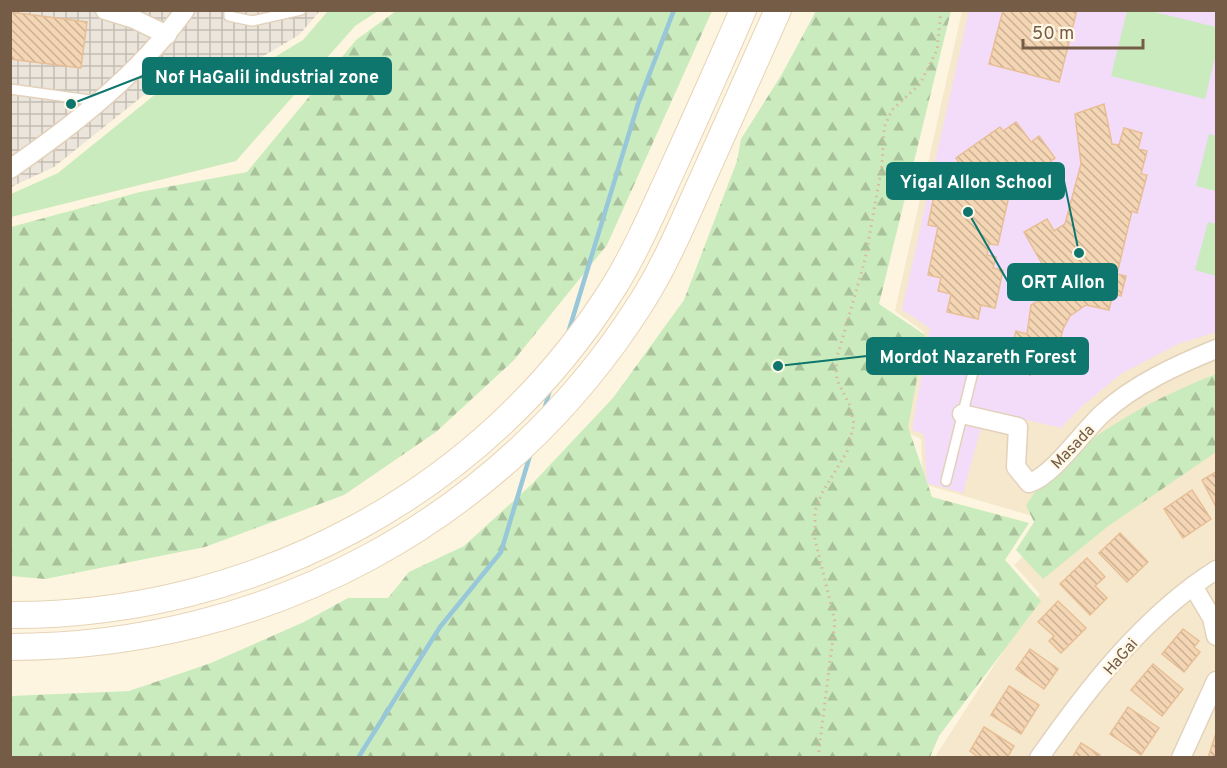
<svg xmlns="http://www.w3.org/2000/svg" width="1227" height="768" viewBox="0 0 1227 768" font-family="Overpass,sans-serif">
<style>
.residential{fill:#f5e8cd}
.industrial{fill:url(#industrial-grid)}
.education{fill:#f2dcf9}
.grass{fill:#caebbd}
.forest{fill:url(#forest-firs)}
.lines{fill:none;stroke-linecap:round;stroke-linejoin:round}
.stream{stroke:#98c7da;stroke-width:4.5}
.building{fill:url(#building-back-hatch);stroke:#e8be95;stroke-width:1.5}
.service-casing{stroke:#e2d2bb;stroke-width:12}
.minor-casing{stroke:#e2d2bb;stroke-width:21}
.secondary-casing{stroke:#e7d4b8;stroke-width:28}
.path{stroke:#d8b999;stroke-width:3;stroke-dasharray:1.5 4.5;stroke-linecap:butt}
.service{stroke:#fff;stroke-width:9}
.minor{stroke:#fff;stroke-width:18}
.secondary{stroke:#fff;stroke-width:26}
.labels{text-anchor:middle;stroke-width:5;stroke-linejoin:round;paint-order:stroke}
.street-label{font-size:16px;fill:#755c46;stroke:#fff8e6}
.leader{fill:none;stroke:#0f766e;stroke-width:2}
.callout-dot{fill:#0f766e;stroke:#fff8e6;stroke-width:2}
.callout{fill:#0f766e;stroke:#0f766e;stroke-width:2}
.callout-label{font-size:18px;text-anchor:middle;font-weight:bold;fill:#fff}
</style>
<defs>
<pattern id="industrial-grid" width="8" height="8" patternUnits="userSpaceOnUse" patternTransform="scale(1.5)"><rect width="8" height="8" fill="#ebe5db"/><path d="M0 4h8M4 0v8" fill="none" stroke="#c3bdb3"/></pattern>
<pattern id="forest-firs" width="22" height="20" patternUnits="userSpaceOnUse" patternTransform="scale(1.5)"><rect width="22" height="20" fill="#caebbd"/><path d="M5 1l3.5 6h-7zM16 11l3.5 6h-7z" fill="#a9c29b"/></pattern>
<pattern id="building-back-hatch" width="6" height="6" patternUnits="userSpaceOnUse" patternTransform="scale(1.5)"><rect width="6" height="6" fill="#f4d6b5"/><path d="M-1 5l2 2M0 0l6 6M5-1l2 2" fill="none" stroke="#cab195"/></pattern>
</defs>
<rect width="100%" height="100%" fill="#fdf5df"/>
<path class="residential" d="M962,11H1216V757H935L1040,594L1014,565L1056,523L923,484L921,439L904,431L924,332L895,311Z"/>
<path class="industrial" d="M10,11H320L299,35L228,77L200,83L184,63L54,167L11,187Z"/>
<path class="education" d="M969,11H1214L1216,14V332L1178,344L1121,374L1081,407L1061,428L986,410L963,493L927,483L924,434L912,430L930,328L902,310Z"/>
<g class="grass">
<path d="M328,11H378L355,26L236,161L11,217V194L58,173L183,72L197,90L230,84L303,40Z"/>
<path d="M1127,11H1150L1216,27V53L1205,99L1111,76Z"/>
<path d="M1209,134L1216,136V191L1196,186Z"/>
<path d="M1208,222L1216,224V276L1195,270Z"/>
</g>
<g class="forest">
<path d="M396,11H712L607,245L514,360L436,432L344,495L205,547L45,579L11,576V227L140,192L247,172L356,40Z"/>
<path d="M816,11H951L879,304L925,335L908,427L932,497L1029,523L1005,560L1041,601L939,736L930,757H11V696L129,691L211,663L304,622L348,598H388L409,572L464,546L532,484L613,398L684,300L737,161L741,139L782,74Z"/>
<path d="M1216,374V452L1107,527L1043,579L1016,550L1034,522L1026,505C1065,444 1150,400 1216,374Z"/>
</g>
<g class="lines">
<g class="stream">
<path d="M569,330L638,104L674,10"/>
<path d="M545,407L551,386"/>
<path d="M358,758L440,627L501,552L531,452"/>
</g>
</g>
<g class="building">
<path d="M1003,10H1077L1059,82L989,64Z"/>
<path d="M10,12L87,22L81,68L10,59Z"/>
<path d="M1104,104L1112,144L1119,145L1124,128L1142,133L1138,149L1147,151L1141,174L1147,175L1137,213L1132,211L1117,274L1126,276L1121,296L1113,293L1109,310L1086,305L1070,316L1063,329L1053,368L1046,364L1030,375L1025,361L1009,357L1016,331L1027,334L1031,305L1057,290L1024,232L1047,219L1054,231L1065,224L1081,164L1075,114Z"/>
<path d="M1016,122L1031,142L1039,136L1055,158L1042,168L1045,172L1008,200L998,245L989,244L987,255L996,257L993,268L1003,270L995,308L981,305L978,319L947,312L951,294L938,291L941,278L928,275L938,227L928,225L938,176L958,180L960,169H963L956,158L1000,127L1003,131Z"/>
<path d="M1216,472V507L1202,480Z"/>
<path d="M1192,490L1211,519L1183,538L1164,509Z"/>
<path d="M1120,533L1148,562L1127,582L1099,553Z"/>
<path d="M1087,558L1105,577L1095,586L1107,598L1090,615L1060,584Z"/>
<path d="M1058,601L1086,628L1061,653L1049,641L1054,636L1038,622Z"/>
<path d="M1183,629L1199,641L1194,647L1200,652L1184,672L1162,654Z"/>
<path d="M1030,649L1058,669L1044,689L1016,669Z"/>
<path d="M1153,664L1183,689L1162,716L1131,690Z"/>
<path d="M1009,686L1039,705L1021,734L991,715Z"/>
<path d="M1128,707L1159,728L1141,755L1110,734Z"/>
<path d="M984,727L1014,746L1007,758H979L970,751Z"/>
<path d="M1216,733V758H1208Z"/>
<path d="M1081,743L1100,755L1098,758H1072Z"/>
</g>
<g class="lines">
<defs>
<g id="service">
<path d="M229,10V16L252,21L301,10"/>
<path d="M10,89L97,101"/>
<path d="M946,481L979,348"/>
</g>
<g id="minor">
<path d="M105,10L134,19L167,35"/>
<path d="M10,169C74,125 139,74 185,10"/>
<path d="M962,414L1018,427L1016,467L1029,483C1053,476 1083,431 1103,413C1135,384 1177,365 1216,349"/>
<path d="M1193,586L1212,618L1216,636"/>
<path d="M1039,758C1088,688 1144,616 1216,570"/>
<path d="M1181,758L1216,681"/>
</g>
<g id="secondary">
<path d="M10,615C253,616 486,493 615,285C637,249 654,209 672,170C696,117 720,64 743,10"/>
<path d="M10,647C266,647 503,521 641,303C666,264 684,220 703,178C728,122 753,66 778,10"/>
</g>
</defs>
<use href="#service" class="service-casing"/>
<use href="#minor" class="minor-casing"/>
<use href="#secondary" class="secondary-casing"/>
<path class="path" d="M818,758L835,622L815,539V511L822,493L847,452L854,424L850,406L837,380L836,361L865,260L882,165L884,127L892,110L920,84L937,50L941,10"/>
<use href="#service" class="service"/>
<use href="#minor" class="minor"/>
<use href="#secondary" class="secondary"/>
</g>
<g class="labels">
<g class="street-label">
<text transform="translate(1072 446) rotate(-46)" y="6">Masada</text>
<text transform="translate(1120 656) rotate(-49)" y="6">HaGai</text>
</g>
</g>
<path class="leader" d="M71 104L143 76M1079 253L1064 181M968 212L1008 282M778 366L867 356"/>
<g class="callout-dot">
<circle cx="71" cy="104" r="6"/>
<circle cx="1079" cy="253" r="6"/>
<circle cx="968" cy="212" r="6"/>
<circle cx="778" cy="366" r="6"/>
</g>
<g class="callout">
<rect x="143" y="58" width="248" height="36" rx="6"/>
<rect x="887" y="163" width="177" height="36" rx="6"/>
<rect x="1008" y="264" width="109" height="36" rx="6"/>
<rect x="867" y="338" width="221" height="36" rx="6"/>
</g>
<g class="callout-label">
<text x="267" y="83">Nof HaGalil industrial zone</text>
<text x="976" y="188">Yigal Allon School</text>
<text x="1063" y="288">ORT Allon</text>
<text x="978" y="363">Mordot Nazareth Forest</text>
</g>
<rect width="1227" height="768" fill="none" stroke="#755c46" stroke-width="24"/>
<path d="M1023 39v9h120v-9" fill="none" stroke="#755c46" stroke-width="3"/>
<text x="1032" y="39" font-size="18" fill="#755c46" stroke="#fff8e6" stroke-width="4.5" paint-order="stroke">50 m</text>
</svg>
